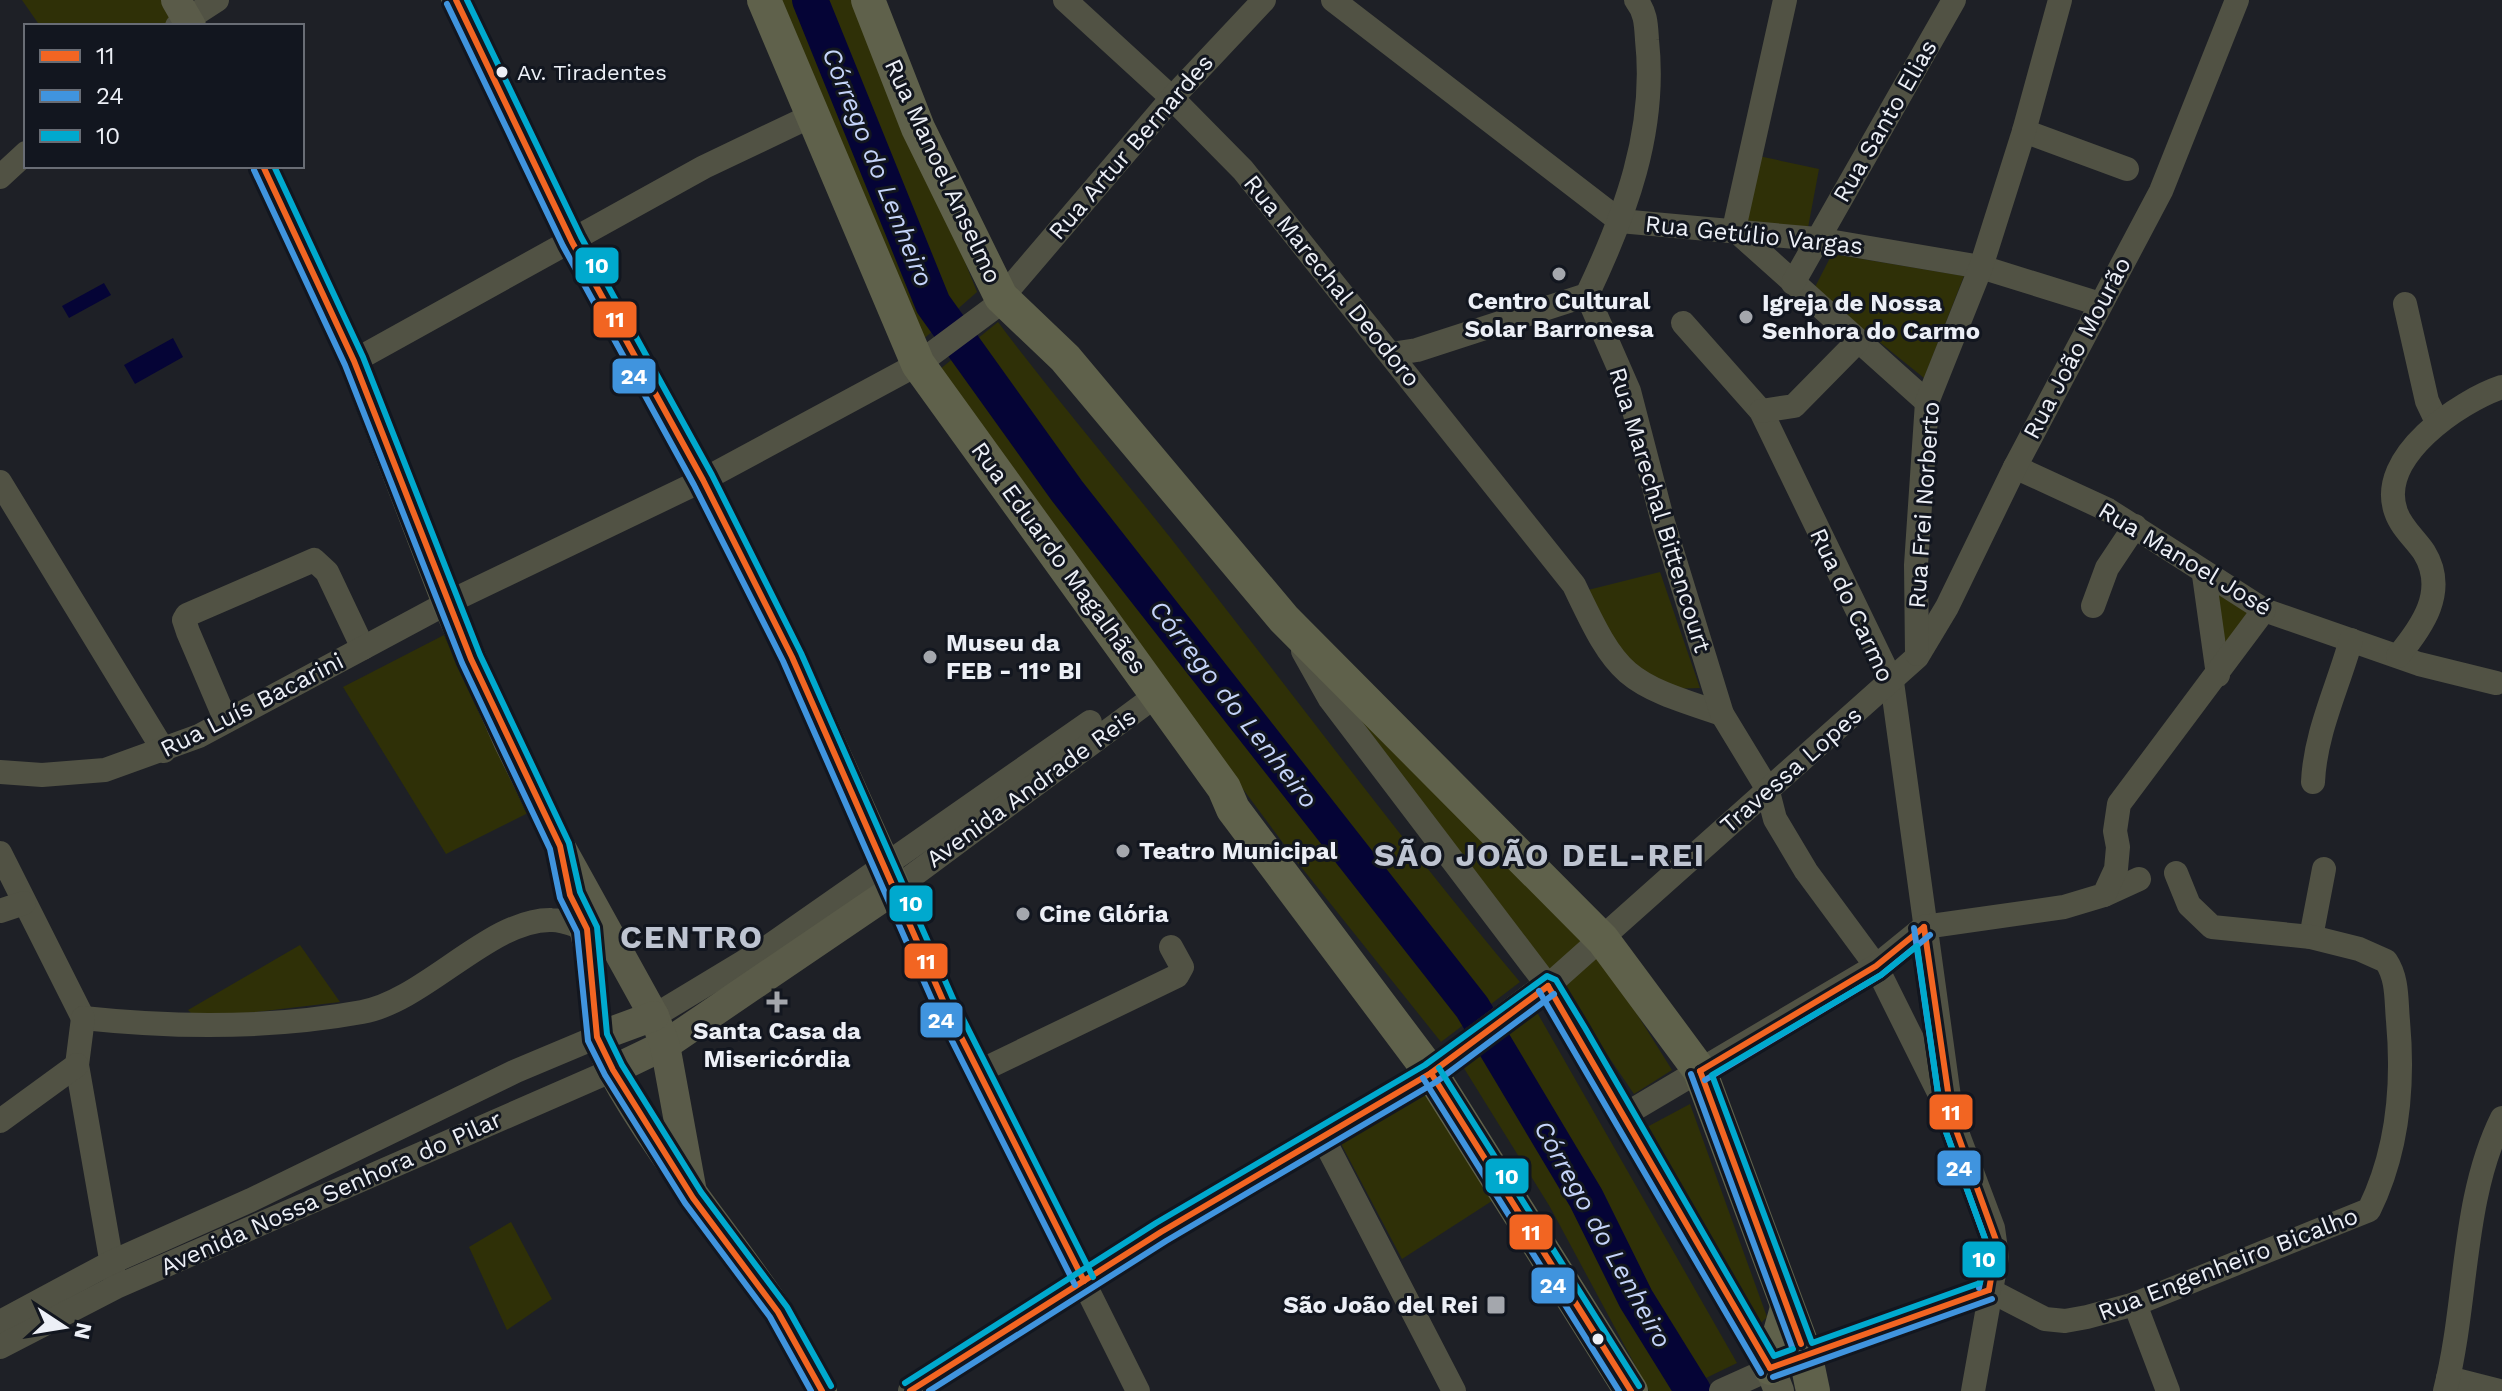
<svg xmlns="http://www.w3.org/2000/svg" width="2502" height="1391" viewBox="0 0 2502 1391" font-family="'Work Sans',sans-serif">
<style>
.green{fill:#2f3007}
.water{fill:#050436}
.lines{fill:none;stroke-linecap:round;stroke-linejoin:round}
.river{stroke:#050436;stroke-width:36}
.minor{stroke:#515244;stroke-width:24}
.major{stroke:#5a5b49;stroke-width:30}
.highway{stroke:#5f614b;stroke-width:34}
.bus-1-casing{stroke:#12161f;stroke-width:12}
.bus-2-casing{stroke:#12161f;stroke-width:12}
.bus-3-casing{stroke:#12161f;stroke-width:12}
.bus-1{stroke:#f26522;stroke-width:6}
.bus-2{stroke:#4094de;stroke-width:6}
.bus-3{stroke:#00a9ce;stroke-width:6}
.bus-dot{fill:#eceff6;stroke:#12161f;stroke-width:3}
.poi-dot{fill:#a4a7ad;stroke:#12161f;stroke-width:3}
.labels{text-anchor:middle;stroke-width:6;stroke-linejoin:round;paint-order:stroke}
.bus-label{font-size:22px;fill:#eceff6;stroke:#12161f;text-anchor:start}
.street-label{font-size:24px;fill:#eceff6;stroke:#12161f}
.poi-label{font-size:24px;font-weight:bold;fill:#eceff6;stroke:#12161f;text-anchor:start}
.water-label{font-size:26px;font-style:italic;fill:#c5d4f9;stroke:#12161f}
.district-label{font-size:32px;font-weight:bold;letter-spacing:2px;fill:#bec4d1;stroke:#12161f}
.line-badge{stroke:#12161f;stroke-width:3}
.badge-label{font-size:22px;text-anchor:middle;font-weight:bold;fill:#fff}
</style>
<rect width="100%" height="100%" fill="#1e2026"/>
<g class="green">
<path d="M22,0H165L175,17L163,26H40Z"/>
<path d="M765,0H861L977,292L919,343Z"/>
<path d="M1754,155L1819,169L1807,233L1741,219Z"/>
<path d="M1832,254L1964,276L1924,378L1814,289Z"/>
<path d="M998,322C1061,406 1130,485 1194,568C1302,706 1407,847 1520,982L1441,1042L1298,863L934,374Z"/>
<path d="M1660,572L1700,688L1666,689L1614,649L1584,591Z"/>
<path d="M2212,589L2258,612L2218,662Z"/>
<path d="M444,635L530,812L446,854L343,687Z"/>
<path d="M1357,716L1589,940L1550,974Z"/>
<path d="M300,945L340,1002L197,1019L188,1010Z"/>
<path d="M1595,947L1672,1070L1634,1094L1557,981Z"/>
<path d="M1534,1007L1737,1363L1679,1391H1649L1550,1207L1462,1065Z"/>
<path d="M1425,1083L1495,1199L1402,1259L1337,1136Z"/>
<path d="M1690,1104L1767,1317L1760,1324L1647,1127Z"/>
<path d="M511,1222L552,1299L507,1330L469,1247Z"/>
</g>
<g class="water">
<path d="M104,283L111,295L69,318L62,306Z"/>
<path d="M173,338L183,357L135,384L124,365Z"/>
</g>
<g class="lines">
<path class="river" d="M810,0L933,304L1067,491L1472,1007L1586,1198L1636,1299L1693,1391"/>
<g class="minor">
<path d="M1065,0L1172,98L1243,170L1574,585C1618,678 1624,682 1722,714"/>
<path d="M1333,0L1620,221L1817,239L1981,267L2100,304"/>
<path d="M1636,0C1646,13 1646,24 1647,40C1657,131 1625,215 1587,295L1629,391L1663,522L1722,714L1767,788L1775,819L1806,871L1876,966L1952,1119L1993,1228L1997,1257L1973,1391"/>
<path d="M177,26L217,0"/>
<path d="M2024,131L2127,169"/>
<path d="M0,177L26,153"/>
<path d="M1734,229L1927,402"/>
<path d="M1734,229L1785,0"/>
<path d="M1793,283L1954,0"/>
<path d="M2405,304L2427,401L2437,422"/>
<path d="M1683,323L1761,411L1892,682L1949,1097"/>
<path d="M1391,354L1417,350L1587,295"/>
<path d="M354,361L704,167L811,116"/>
<path d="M1761,411L1794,406L1857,342"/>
<path d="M2015,467L2108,510L2264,610L2419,664L2496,683"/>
<path d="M0,482L164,751"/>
<path d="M2204,575L2218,675"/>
<path d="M2093,606L2107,568L2135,526"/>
<path d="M1303,651L1330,699L1548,986L1917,657L1947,607L2015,467L2161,191L2237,0"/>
<path d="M1917,654L1916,565L1927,402L1981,267L2024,131L2060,0"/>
<path d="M2398,656C2422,627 2448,591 2424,552C2415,539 2401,527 2396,512C2376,457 2460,401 2502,387"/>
<path d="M226,721L188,632L184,620L187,615L314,560L327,572L363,648"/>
<path d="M0,772L42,775L105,770L199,736L447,603L703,480L918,364L992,309L1172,98L1264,0"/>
<path d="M2313,782C2315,733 2338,687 2351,640"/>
<path d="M0,853L83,1018"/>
<path d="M2104,895L2139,879"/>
<path d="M0,911L24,903"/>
<path d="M2311,937L2324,869"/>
<path d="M654,1016L765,949L1090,722"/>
<path d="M83,1018C177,1028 269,1029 362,1012C425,1001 491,918 552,920C564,920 576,926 587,929"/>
<path d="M83,1018L77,1065L114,1276"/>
<path d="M978,1072L1177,976L1182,967L1171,947"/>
<path d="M1626,1114L1876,966L1924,927L2064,907L2104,895L2116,869L2118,847L2115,831L2119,804L2264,610"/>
<path d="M0,1121L77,1065"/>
<path d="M1322,1136L1454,1391"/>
<path d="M1989,1290L2045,1319L2065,1321L2087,1317L2135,1304L2369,1210C2398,1151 2404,1087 2398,1021C2396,1000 2398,979 2386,961L2359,949L2311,937L2212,927L2189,905L2176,873"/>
<path d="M2135,1304L2168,1391"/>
<path d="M0,1322L110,1263L251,1200L516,1071L597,1037"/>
<path d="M0,1347L116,1287L613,1070"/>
<path d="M2448,1378L2499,1391"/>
<path d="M910,1391L1161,1232L1431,1073"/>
<path d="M1138,1391L945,1005L896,888L1158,694"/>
<path d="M1721,1391L1805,1353L1989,1290"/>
<path d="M2445,1391C2468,1302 2461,1201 2502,1118"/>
</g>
<g class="major">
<path d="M176,0L191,26"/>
<path d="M456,0L572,242L703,480L792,657L896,888L665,1045L613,1070"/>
<path d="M263,166L354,361L447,603L508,741L560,846L654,1016L665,1045L693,1198"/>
<path d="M575,906C602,959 583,1015 612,1070C659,1156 723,1230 778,1311C794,1336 807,1365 822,1391"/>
<path d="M597,1037L654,1016"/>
<path d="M1431,1073L1548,986C1625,1112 1694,1241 1770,1368L1779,1391"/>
</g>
<g class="highway">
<path d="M764,0L918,364L1224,788L1233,809L1431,1073L1631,1391"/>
<path d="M868,0L918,128L1001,297L1065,358L1284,619L1603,940L1700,1071L1805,1353L1813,1391"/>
<path d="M1770,1368L1787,1308"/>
</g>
<defs>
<g id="bus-1">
<path d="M456,0L572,242L703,480L792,657L945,1005L1084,1281"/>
<path d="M263,166L354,361L471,659L560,846L570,895L587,929L597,1037L613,1070L693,1198L778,1312L822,1391"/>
<path d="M1924,927L1952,1119L1997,1243L1989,1290"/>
<path d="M1548,986L1770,1368"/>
<path d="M1700,1071L1801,1344"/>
<path d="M1700,1071L1876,966L1924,927"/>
<path d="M1431,1073L1631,1391"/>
<path d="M1770,1368L1989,1290"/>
<path d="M910,1391L1161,1232L1431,1073L1548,986"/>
</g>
<g id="bus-2">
<path d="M447,4L563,246L694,485L783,661L936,1009L1075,1285"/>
<path d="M254,170L345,365L462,663L550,849L560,898L577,932L588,1041L605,1075L685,1203L770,1317L811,1391"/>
<path d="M1914,928L1942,1121L1987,1244L1979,1288"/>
<path d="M1539,991L1761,1373"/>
<path d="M1691,1074L1792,1347"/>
<path d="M1423,1078L1619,1391"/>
<path d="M1705,1080L1881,975L1930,935"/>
<path d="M1773,1377L1992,1299"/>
<path d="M929,1391L1166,1241L1436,1082L1554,994"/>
</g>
<g id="bus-3">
<path d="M467,0L581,237L712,475L801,653L954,1001L1093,1277"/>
<path d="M274,166L363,357L480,655L569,843L580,892L597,927L607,1034L622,1065L701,1192L787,1307L831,1386"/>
<path d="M1917,946L1942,1121L1987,1244L1980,1283L1812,1343L1712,1075L1881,975Z"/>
<path d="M1439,1068L1639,1386"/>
<path d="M905,1383L1156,1223L1425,1065L1547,976L1556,980L1585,1028L1774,1356L1793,1349"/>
</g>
</defs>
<use href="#bus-1" class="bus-1-casing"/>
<use href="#bus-2" class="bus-2-casing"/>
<use href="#bus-3" class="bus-3-casing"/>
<use href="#bus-1" class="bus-1"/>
<use href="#bus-2" class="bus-2"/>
<use href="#bus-3" class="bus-3"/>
</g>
<g class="bus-dot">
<circle cx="502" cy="72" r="7"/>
<circle cx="1598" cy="1339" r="7"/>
</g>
<g class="poi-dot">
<circle cx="1559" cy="274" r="8"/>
<circle cx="1746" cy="317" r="8"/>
<circle cx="930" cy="657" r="8"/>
<circle cx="1123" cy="851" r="8"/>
<circle cx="1023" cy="914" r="8"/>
<path d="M773 990h8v8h8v8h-8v8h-8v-8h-8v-8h8z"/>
<rect x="1486" y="1295" width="20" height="20" rx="4"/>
</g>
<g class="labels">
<g class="bus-label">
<text x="517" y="80">Av. Tiradentes</text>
</g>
<g class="street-label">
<text transform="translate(1885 121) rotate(-60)" y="8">Rua Santo Elias</text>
<text transform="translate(1131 147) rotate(-49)" y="8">Rua Artur Bernardes</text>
<text transform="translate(943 171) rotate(65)" y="8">Rua Manoel Anselmo</text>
<text transform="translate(1754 235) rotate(6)" y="8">Rua Getúlio Vargas</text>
<text transform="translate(1332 281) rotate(51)" y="8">Rua Marechal Deodoro</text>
<text transform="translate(2077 348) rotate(-62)" y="8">Rua João Mourão</text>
<text transform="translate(1924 505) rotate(-86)" y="8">Rua Frei Norberto</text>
<text transform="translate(1660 510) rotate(73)" y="8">Rua Marechal Bittencourt</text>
<text transform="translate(1059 558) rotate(54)" y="8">Rua Eduardo Magalhães</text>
<text transform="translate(2185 559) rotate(31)" y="8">Rua Manoel José</text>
<text transform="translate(1852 605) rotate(65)" y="8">Rua do Carmo</text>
<text transform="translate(252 705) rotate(-27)" y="8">Rua Luís Bacarini</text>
<text transform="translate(1791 770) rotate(-41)" y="8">Travessa Lopes</text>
<text transform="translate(1031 788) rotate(-36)" y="8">Avenida Andrade Reis</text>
<text transform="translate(331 1193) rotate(-24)" y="8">Avenida Nossa Senhora do Pilar</text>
<text transform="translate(2228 1264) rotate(-21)" y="8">Rua Engenheiro Bicalho</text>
</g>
<g class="poi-label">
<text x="1559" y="309" text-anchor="middle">Centro Cultural<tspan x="1559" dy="28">Solar Barronesa</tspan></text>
<text x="1762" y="311">Igreja de Nossa<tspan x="1762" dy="28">Senhora do Carmo</tspan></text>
<text x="946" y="651">Museu da<tspan x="946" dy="28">FEB - 11° BI</tspan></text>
<text x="1139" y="859">Teatro Municipal</text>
<text x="1039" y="922">Cine Glória</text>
<text x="777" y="1039" text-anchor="middle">Santa Casa da<tspan x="777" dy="28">Misericórdia</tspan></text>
<text x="1478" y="1313" text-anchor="end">São João del Rei</text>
</g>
<g class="water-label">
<text transform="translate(878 167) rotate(68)" y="9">Córrego do Lenheiro</text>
<text transform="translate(1234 704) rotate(52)" y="9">Córrego do Lenheiro</text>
<text transform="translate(1603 1234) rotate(61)" y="9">Córrego do Lenheiro</text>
</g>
<g class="district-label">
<text x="1540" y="866">SÃO JOÃO DEL-REI</text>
<text x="692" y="948">CENTRO</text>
</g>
</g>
<g class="line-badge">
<rect x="574" y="246" width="46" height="39" rx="8" fill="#00a9ce"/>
<rect x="592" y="300" width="46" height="39" rx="8" fill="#f26522"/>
<rect x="611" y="357" width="46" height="38" rx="8" fill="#4094de"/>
<rect x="888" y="884" width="46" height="39" rx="8" fill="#00a9ce"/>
<rect x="903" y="942" width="46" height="38" rx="8" fill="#f26522"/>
<rect x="919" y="1001" width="45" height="38" rx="8" fill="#4094de"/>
<rect x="1928" y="1093" width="46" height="38" rx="8" fill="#f26522"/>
<rect x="1936" y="1149" width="46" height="38" rx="8" fill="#4094de"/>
<rect x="1484" y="1157" width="46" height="38" rx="8" fill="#00a9ce"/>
<rect x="1508" y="1213" width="46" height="38" rx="8" fill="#f26522"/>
<rect x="1961" y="1240" width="46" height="39" rx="8" fill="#00a9ce"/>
<rect x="1530" y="1266" width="46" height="39" rx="8" fill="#4094de"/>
</g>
<g class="badge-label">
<text x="597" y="273">10</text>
<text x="615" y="327">11</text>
<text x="634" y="384">24</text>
<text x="911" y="911">10</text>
<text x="926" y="969">11</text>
<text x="941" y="1028">24</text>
<text x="1951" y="1120">11</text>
<text x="1959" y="1176">24</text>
<text x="1507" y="1184">10</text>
<text x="1531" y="1240">11</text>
<text x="1984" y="1267">10</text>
<text x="1553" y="1293">24</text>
</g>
<rect x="24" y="24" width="280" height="144" fill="#12161f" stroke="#696d75" stroke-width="2"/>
<rect x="40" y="50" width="40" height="12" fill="#f26522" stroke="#696d75" stroke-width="2"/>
<text x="96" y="64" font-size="24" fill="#eceff6">11</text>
<rect x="40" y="90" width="40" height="12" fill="#4094de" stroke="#696d75" stroke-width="2"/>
<text x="96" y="104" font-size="24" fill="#eceff6">24</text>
<rect x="40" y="130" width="40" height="12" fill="#00a9ce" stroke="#696d75" stroke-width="2"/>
<text x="96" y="144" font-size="24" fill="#eceff6">10</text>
<g transform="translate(64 1327) rotate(102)" stroke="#12161f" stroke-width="6" paint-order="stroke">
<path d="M0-6L14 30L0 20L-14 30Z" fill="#eceff6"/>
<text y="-12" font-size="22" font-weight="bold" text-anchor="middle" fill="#eceff6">N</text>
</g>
</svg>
